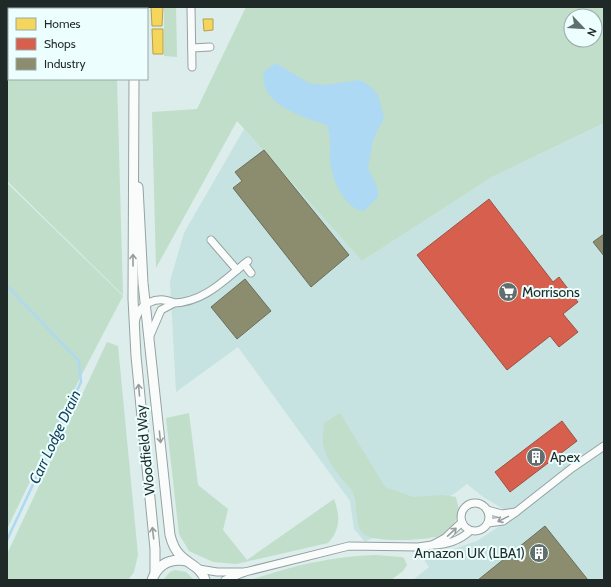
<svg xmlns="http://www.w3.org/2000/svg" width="611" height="587" viewBox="0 0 611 587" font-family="Cabin,sans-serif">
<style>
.built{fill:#c6e2e1}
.green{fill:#c0deca;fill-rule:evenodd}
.water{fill:#aed9f4}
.homes{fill:#f6d55c;stroke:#b5a14c}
.shops{fill:#d6604d;stroke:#9f5042}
.industry{fill:#8c8c6e;stroke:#6b6e59}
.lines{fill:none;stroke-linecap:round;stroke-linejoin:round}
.stream{stroke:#aed9f4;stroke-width:2.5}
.minor-casing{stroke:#95a2a2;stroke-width:9}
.tertiary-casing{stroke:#95a2a2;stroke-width:11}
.minor{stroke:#fafcfc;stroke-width:7}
.tertiary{stroke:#fafcfc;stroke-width:9}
.oneway{stroke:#979d9d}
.labels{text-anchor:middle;stroke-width:4;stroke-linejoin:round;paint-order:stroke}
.poi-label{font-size:14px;fill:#1e2928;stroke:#ecfefd;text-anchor:start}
.street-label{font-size:14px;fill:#1e2928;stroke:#ecfefd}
.water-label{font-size:15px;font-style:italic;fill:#143e59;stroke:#ecfefd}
</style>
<rect width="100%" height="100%" fill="#dcedec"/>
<path class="built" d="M604,123V580H413L429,567L424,559L477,541L515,516L482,496L467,484L454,494L365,542L354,529L350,501L238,347L176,392L170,281L184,233L244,129L362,261L492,177Z"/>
<g class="green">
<path d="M7,7H115V9H9V79H117L123,295L7,181Z"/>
<path d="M164,7H176L177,57L164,56Z"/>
<path d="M246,7H604V123L492,177L362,261L237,121L156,268L152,112L197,109ZM571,16H595V40H571Z"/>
<path d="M7,183L123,296L80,378L7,529Z"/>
<path d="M107,342L118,346L138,555L134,572L128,580H7V554Z"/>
<path d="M189,413L198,485L228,509L223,530L247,560L334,499C340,515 341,529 328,543L236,564L213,562L189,551L179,534L166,418Z"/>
<path d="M340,413L385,487L413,497L443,495L456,497C457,502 459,508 459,512C458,518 451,529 446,533C436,541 376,543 365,535C353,527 359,505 353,493C351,487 345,483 342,479C334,470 325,456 323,444C322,437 324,429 324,423Z"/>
<path d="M376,555L401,557L404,558L407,565L403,571L391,580H250C293,566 331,556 376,555Z"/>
<path d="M175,570L186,572L194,580H163L170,572Z"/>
</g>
<path class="water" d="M275,63L309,83L325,85L360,80L371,87L378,95L384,118L373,140L368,168L377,187L378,197L364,211C344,209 333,180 330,162C329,155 331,147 330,140C330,135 328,130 327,125C303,117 258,104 264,72Z"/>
<g class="homes">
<path d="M151,7H163L162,26H152Z"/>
<path d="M203,19H213V30L204,31Z"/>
<path d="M152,29H163V54H153Z"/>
</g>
<g class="shops">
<path d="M489,199L553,282L559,277L578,302L563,314L578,332L559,347L550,336L507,370L417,255Z"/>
<path d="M562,421L577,441L510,492L495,472Z"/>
</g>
<g class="industry">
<path d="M264,150L349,255L311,287L233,188L242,181L235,172Z"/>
<path d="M604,234V256L593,242Z"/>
<path d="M245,279L271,311L237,339L211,307Z"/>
<path d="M545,526L588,580H478Z"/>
</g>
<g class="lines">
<path class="stream" d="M7,286L79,361L81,382L7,540"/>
<defs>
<g id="minor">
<path d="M191,7L192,67"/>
<path d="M192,48L210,47"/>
<path d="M211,240L237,270"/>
<path d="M244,264L251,273"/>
<path d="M174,303C205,302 225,279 248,261"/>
<path d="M135,323C138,303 157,295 174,303L161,310L149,338"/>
<circle cx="475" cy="517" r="14"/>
<path d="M487,510L502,514L516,512L503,521L488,523"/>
<path d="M516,512L572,468L604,446"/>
<path d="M462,522L445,538L432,545C447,545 459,541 470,531"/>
<path d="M199,569L217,572H245L225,580"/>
<path d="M245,572L349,546L418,547L432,545"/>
</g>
<g id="tertiary">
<path d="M132,7V9"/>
<path d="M134,79L133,299L136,356L155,549V572"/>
<path d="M138,187L143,283L170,535C172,543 174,549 180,555C188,564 201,567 205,580"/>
<path d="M152,580C158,564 170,558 187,561"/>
</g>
</defs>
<use href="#minor" class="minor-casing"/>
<use href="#tertiary" class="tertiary-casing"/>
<use href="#minor" class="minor"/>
<use href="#tertiary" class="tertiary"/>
</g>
<defs><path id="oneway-shaft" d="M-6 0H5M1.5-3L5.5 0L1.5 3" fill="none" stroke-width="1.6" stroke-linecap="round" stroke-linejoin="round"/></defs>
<g class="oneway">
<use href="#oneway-shaft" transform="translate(133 260) rotate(-90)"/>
<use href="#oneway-shaft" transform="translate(139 390) rotate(-95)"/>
<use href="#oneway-shaft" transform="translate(160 437) rotate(84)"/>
<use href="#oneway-shaft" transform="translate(503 519) rotate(154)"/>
<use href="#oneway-shaft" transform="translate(452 532) rotate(-43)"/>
<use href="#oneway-shaft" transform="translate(153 533) rotate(-97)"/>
</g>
<defs>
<symbol id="supermarket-disc" viewBox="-11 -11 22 22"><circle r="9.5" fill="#606e6d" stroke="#ecfefd"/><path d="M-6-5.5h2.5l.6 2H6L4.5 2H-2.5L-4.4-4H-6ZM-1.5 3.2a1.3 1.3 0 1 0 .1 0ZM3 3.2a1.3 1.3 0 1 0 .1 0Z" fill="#fff"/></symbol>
<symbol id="building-disc" viewBox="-11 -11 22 22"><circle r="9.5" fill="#606e6d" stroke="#ecfefd"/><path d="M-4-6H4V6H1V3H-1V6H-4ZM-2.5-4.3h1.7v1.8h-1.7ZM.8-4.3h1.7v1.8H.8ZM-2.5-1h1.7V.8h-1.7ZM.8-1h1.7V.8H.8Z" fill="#fff"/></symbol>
</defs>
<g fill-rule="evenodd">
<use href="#supermarket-disc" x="497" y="281" width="22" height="22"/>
<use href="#building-disc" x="525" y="446" width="22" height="22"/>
<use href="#building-disc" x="528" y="542" width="22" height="22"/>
</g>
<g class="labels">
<g class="poi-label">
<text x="522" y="297">Morrisons</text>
<text x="550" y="462">Apex</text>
<text x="525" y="558" text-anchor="end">Amazon UK (LBA1)</text>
</g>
<g class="street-label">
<text transform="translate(145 450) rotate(-96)" y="5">Woodfield Way</text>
</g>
<g class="water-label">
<text transform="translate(55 437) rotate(-65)" y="5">Carr Lodge Drain</text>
</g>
</g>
<rect width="611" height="587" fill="none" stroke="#1e2928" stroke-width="16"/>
<rect x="8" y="8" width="140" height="72" fill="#ecfefd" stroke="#9aa9a8"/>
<rect x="16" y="18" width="20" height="12" fill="#f6d55c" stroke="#9aa9a8"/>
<text x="44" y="28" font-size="12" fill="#1e2928">Homes</text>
<rect x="16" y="38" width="20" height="12" fill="#d6604d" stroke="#9aa9a8"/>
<text x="44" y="48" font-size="12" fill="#1e2928">Shops</text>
<rect x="16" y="58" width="20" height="12" fill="#8c8c6e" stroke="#9aa9a8"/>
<text x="44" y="68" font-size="12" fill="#1e2928">Industry</text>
<g transform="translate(583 28) rotate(115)"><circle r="19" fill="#ecfefd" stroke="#9aa9a8"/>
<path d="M0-3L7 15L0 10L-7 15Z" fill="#606e6d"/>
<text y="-6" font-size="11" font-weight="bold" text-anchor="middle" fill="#1e2928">N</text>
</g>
</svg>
